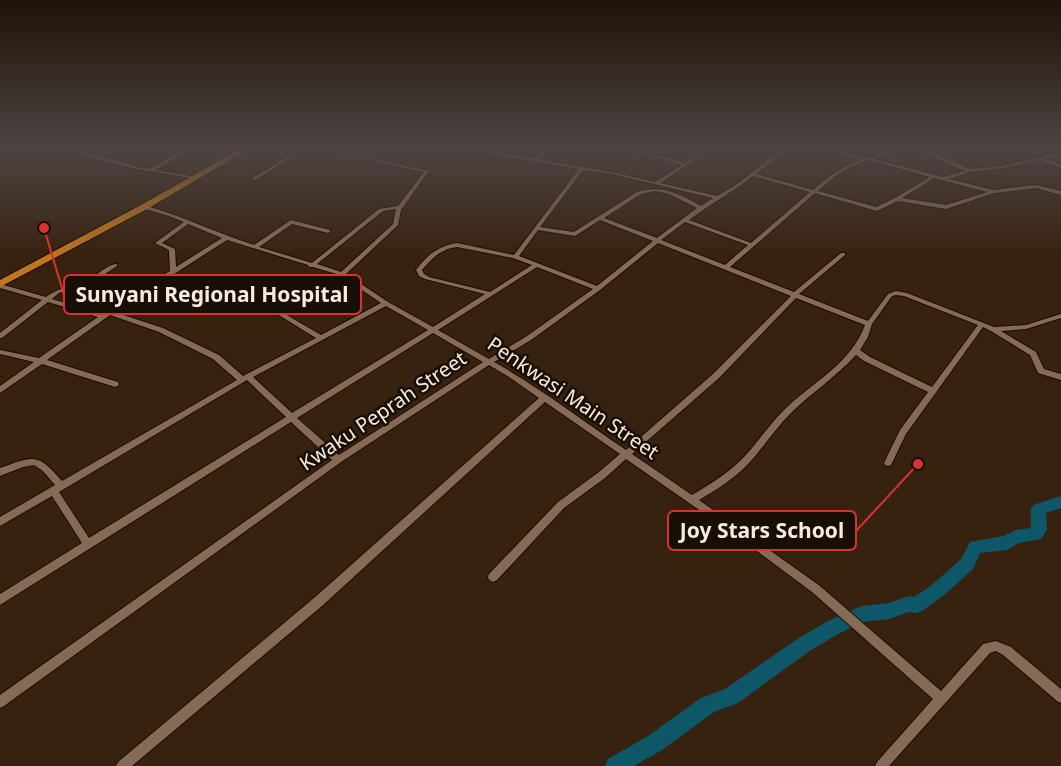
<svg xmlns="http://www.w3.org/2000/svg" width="1061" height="766" viewBox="0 0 1061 766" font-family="'Noto Sans',sans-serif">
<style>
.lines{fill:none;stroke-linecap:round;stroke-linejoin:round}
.river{fill:#0d5769;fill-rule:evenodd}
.minor-casing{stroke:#1e0a00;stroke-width:2}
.trunk-casing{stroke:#1e0a00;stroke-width:2}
.minor{fill:#856b56;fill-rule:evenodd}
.trunk{fill:#be761f;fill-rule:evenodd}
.labels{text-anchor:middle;stroke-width:5;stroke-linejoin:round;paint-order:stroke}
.street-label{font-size:20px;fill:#f9eade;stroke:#170e06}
.leader{fill:none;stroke:#d83231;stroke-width:2}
.callout-dot{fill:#d83231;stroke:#170e06;stroke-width:2}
.callout{fill:#170e06;stroke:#d83231;stroke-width:2}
.callout-label{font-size:21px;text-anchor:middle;font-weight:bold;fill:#f9eade}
</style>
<rect width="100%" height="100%" fill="#37220f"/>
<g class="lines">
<path class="river" d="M1061,496V508L1046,513L1047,530L1041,539L1019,543L1007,550L980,553L973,569L944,595L922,611L916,613L909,612L889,619L863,622L840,633L811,650L738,703L714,712L662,750L634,766H605L608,759L648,736L701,698L725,689L799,638L828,621L862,606L889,603L909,596L914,597L932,585L961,559L970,542L1004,536L1016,530L1031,528V509L1033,505Z"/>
<defs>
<g id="minor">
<path d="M68,149C78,148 89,156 96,155C103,154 108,149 115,149V150L101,156L137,167L150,169L184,149H189V150L155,170L197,177L199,178L197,179L137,169L93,158Z"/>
<path d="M300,149H305L255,180L251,179Z"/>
<path d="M320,149H327L429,171L401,210L398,225L346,274L388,302L433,327L485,294L425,279L419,276L416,270C427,255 438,246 457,243L514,255L579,169L468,150L466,149H474L536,159L545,149H549L541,160L612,172L655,182L682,165L647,155L616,150L614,149C638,149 662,156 685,163L707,149H711L660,183L717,196L734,186L749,175V173H751L777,153L765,150V149L780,151L783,149H787L756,174L813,190C829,176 841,167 860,160L833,150V149H838L865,159L895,149H900V150L874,159L943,177L965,171L918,150V149H923L970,169L1002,166L1061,153V155L1045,159L1061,165V168L1041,160L1002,168L970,172L949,179L993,190L1036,185L1061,191V195L1036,188L994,193L946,209L898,201L877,211L815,193L730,267L794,292L841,253H845V255L799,294L868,321L888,294L896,291L907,293L994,327L1026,325L1061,314V318L1026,329L1001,331L1036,352L1044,369L1061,374V380L1038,373L1030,355L991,331L983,327L906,434L891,465L888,466L885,465L884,463L900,430L928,392L864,361L856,355C836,377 811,393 790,414C775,429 763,448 748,464C734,479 716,490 699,500L820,586L941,691L983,644L996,641L1011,647L1061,689V703L1057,701L1003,655L996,651L990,653L889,766H875L877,762L933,699L812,592L738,537L626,459L605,478L564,508L497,580L493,582L489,580L488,577L489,574L558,502L599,472L620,454L545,402L322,606L132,766H116L118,762L314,598L539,398L509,377L489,365L341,462L4,706L0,708V695L332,460L291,422L0,605V594L82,543L52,496L0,526V517L55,485L43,471L34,465L23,467L0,476V468C34,456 37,452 62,481L237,380L213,359L159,332L110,315L47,360L118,382L119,384L118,386L115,387L42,364L0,393V386L34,362L0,354V350L39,358L98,317L48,302L2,338H0V333L42,300L0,288V284L46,297C60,287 76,285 91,278C100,274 107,264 117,264V266L96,280L59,293L52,299L102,314L170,271L169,250L155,243L184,222L166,215L142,208V206L144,205C182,216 217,233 254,245L291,220L330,230V232L328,233L292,224L259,247L312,263L379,209L398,206L424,172ZM869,160L930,177L895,198L876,207L818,191L834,177L850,167ZM583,170L612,174L713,198L701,206C681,194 661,184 637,192L574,232L540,227ZM753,176L810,192L751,243L689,220C710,204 733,192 753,176ZM934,178L941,180L988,192L946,205L902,198ZM655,191L669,194L697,208L657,238L604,218L641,194ZM396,209L393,224L341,272L317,264L383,211ZM600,220L653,241L597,286L519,256L538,230L575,236ZM685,222L748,245L725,265L661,240ZM188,224L222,238L176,267L175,249L162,243ZM227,240L308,265L309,267H313L340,275L381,303L321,335L273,307L171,276ZM658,243L791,296L713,374L626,450C582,420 540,388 494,362L531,340L600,290ZM457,247L513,258L532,265L490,292L429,277L424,274L422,270C432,258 441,249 457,247ZM537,267L593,289L527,336L489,359L438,330ZM167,278L269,309L316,338L243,376L219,355L163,328L114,312ZM896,295L904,296L978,325L932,387L870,357L860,350L868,337L872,324L892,296ZM796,298L865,325C850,365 812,382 783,411C768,426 756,445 741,460C727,474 709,485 692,495L632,454L719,378ZM386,306L428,330L292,413L253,377ZM433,333L483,362L339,455L297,418ZM247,380L286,417L89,538L59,492Z"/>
</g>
<path id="trunk" d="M240,149H249L147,209L0,287V280L141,205Z"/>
</defs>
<use href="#minor" class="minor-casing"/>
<use href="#trunk" class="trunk-casing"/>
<use href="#minor" class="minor"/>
<use href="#trunk" class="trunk"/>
</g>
<linearGradient id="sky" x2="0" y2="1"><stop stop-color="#1e1308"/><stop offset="0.58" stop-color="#4d4442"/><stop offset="1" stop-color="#4d4442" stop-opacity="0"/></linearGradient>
<rect width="1061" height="256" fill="url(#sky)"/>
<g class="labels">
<g class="street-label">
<text transform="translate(573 398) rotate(34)" y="7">Penkwasi Main Street</text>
<text transform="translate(383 411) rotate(-34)" y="7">Kwaku Peprah Street</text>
</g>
</g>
<path class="leader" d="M44 228L64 295M918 464L856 531"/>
<g class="callout-dot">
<circle cx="44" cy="228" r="6"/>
<circle cx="918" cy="464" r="6"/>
</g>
<g class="callout">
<rect x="64" y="275" width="297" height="39" rx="6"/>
<rect x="668" y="511" width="188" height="39" rx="6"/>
</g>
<g class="callout-label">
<text x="212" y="302">Sunyani Regional Hospital</text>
<text x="762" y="538">Joy Stars School</text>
</g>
</svg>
